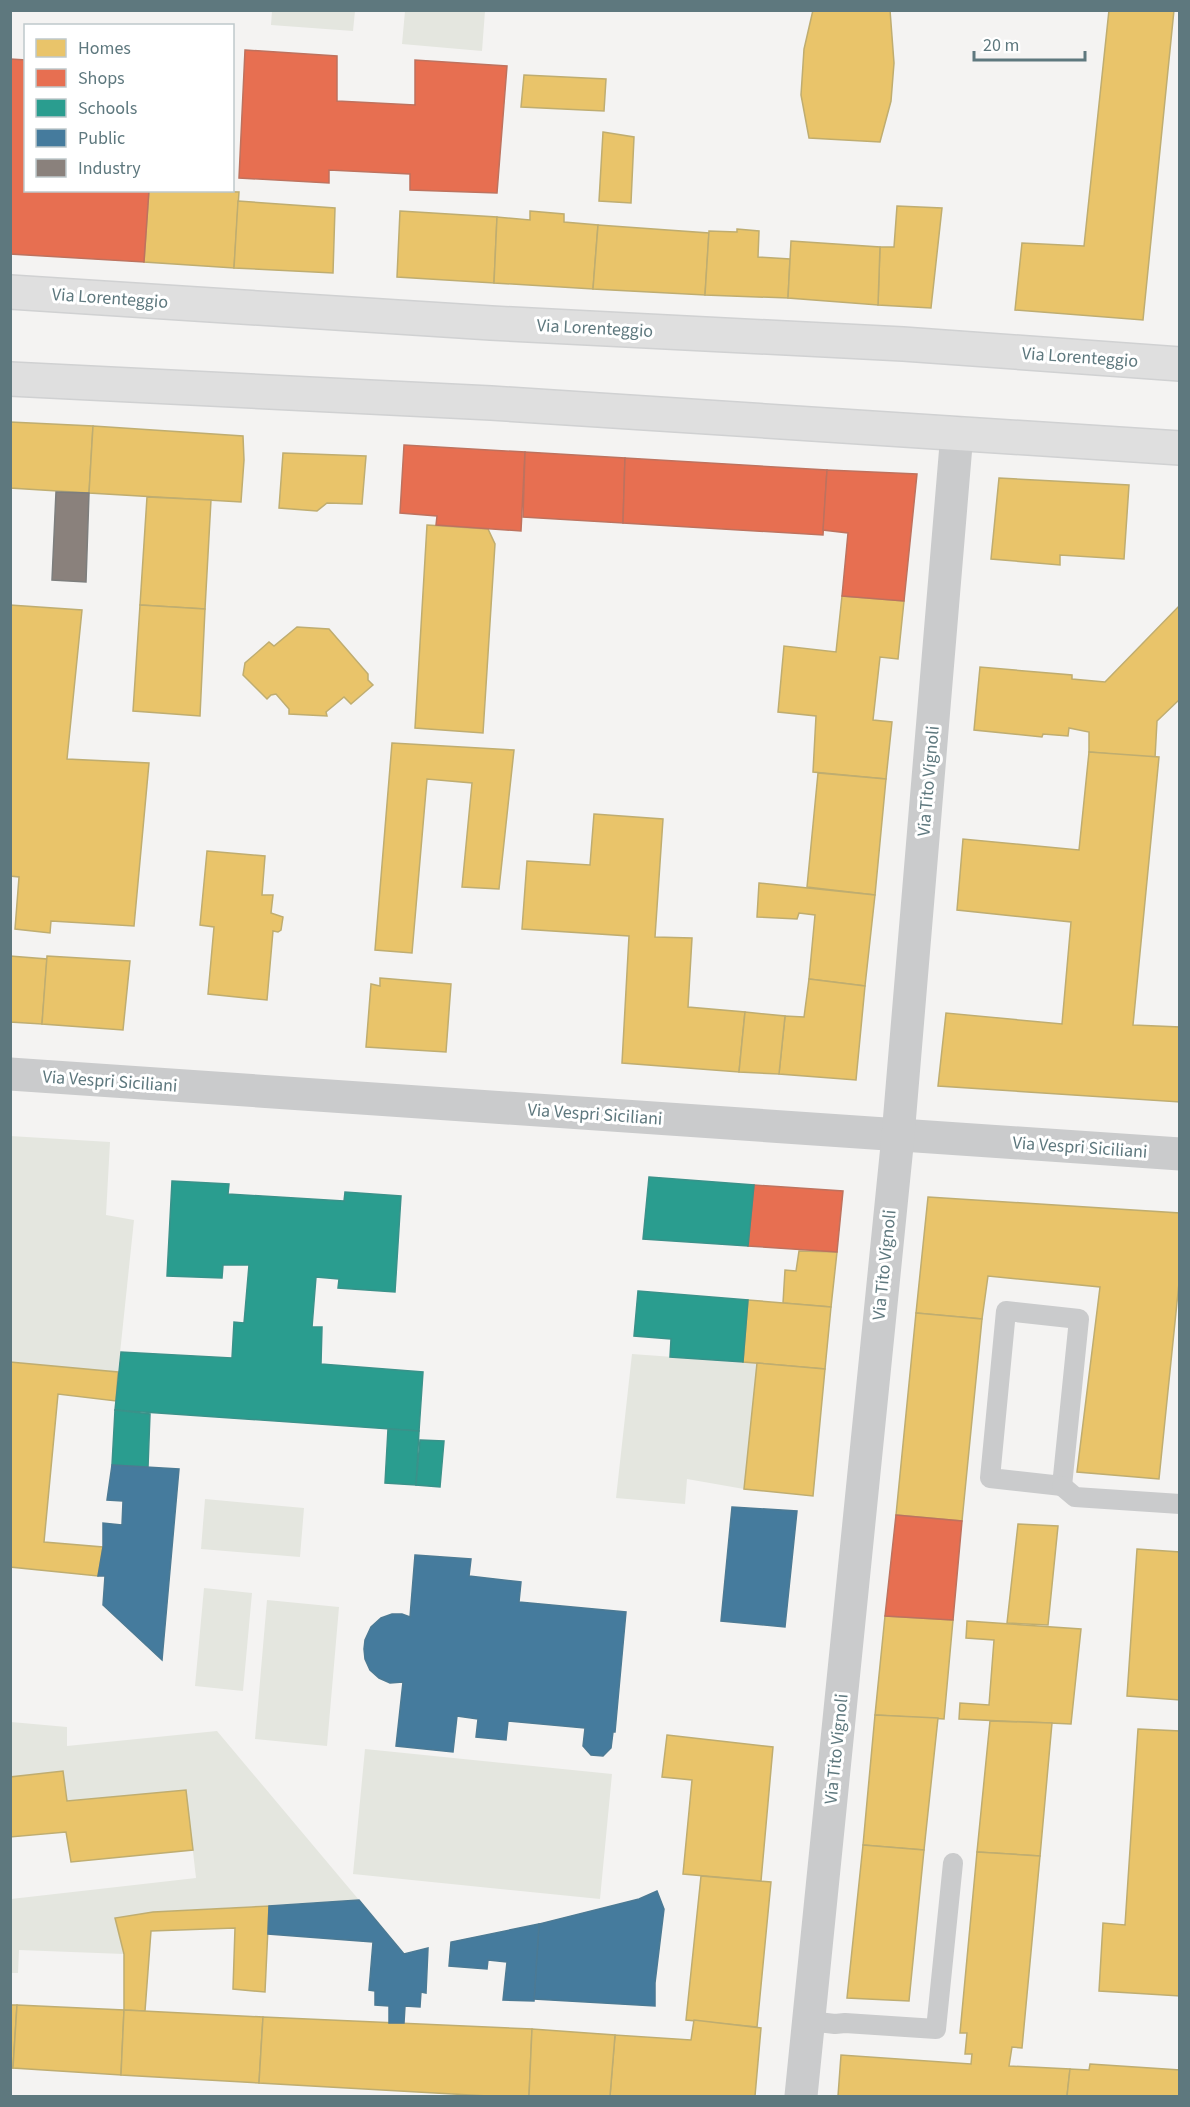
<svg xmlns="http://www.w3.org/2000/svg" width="1190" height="2107" viewBox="0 0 1190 2107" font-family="'Source Sans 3',sans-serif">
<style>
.green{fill:#e4e6df}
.homes{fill:#e9c46a;stroke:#bfad70;stroke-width:1.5}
.shops{fill:#e76f51;stroke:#be725e;stroke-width:1.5}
.schools{fill:#2a9d8f;stroke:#3a928a;stroke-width:1.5}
.public{fill:#457b9d;stroke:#4c7a94;stroke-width:1.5}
.industry{fill:#8a817c;stroke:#7d7e7d;stroke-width:1.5}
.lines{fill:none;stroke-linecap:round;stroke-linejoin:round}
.primary-casing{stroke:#d0d1d2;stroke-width:36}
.lane{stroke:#cacbcc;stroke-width:20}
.street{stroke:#cacbcc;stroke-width:33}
.primary{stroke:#dfdfdf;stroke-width:33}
.labels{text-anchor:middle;stroke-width:6;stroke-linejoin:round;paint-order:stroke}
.street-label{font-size:18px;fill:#5e787e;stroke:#fff}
</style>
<rect width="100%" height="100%" fill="#f4f3f2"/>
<g class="green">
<path d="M272,11H355L353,31L271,25Z"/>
<path d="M405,11H485L482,51L402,44Z"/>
<path d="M10,1136L110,1142L106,1215L134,1220L118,1372L11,1362Z"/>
<path d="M632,1354L757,1363L744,1489L687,1479L685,1504L616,1498Z"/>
<path d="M205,1499L304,1508L300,1557L201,1549Z"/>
<path d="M204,1588L252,1593L243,1691L195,1686Z"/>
<path d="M267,1600L339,1607L327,1746L255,1739Z"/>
<path d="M11,1722L67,1727V1746L217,1731L359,1900L153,1912L115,1918L124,1954L19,1950L18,1973H11V1899L196,1878L186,1790L67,1801L63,1771L11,1777Z"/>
<path d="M365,1749L612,1774L600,1899L353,1874Z"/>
</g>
<g class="homes">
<path d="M813,10H890L894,63L891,101L880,142L809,138L801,95L804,49Z"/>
<path d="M1109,10H1174L1143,320L1015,310L1022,243L1084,246Z"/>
<path d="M524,75L606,79L604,111L521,107Z"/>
<path d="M603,132L634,137L631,203L599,201Z"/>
<path d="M149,190L239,192L234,268L144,262Z"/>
<path d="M238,201L335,208L333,273L234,268Z"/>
<path d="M897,206L942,208L931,308L878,305L880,247H894Z"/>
<path d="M400,211L497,217L494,283L397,277Z"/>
<path d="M530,211L564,214V222L598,225L593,289L494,283L497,217L530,220Z"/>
<path d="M598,225L709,233L705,295L593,289Z"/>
<path d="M737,229L759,231L758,257L790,259L788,298L705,295L709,231L737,232Z"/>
<path d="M791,241L880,247L878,305L788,298Z"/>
<path d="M10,422L93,426L89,493L10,488Z"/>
<path d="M93,426L243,436L244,460L241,502L89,493Z"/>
<path d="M283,453L366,456L362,504L327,503L317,511L279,508Z"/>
<path d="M999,478L1129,485L1124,559L1060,555V565L991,559Z"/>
<path d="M147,497L211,500L205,609L140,605Z"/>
<path d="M427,525L488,529L495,544L483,733L415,728Z"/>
<path d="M842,596L904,601L898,659L880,657L873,720L892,722L886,779L813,772L816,716L778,712L784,646L836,652Z"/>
<path d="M10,605L82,610L67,759L149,763L134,926L51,921L50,933L15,929L19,877L10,876Z"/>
<path d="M140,605L205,609L200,716L133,711Z"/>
<path d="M1180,605V699L1157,721L1155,758L1089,752V732L1069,728L1068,736L1043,734L1042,737L974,730L980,667L1072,675V679L1105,682Z"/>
<path d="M297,627L329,629L368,674V680L373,685L351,704L344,697L326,712L327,716L289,714V709L276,694L271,695L267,699L243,675L245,663L269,642L274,646Z"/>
<path d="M392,743L514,750L499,889L462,887L472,783L427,779L412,953L375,950Z"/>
<path d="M1089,752L1159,757L1133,1025L1180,1027V1102L938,1086L946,1013L1062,1024L1071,922L957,910L963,839L1079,850Z"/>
<path d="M818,773L886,779L875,895L807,887Z"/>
<path d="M594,814L663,819L655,937L692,938L688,1007L745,1012L739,1072L622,1063L629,936L522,929L527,861L590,865Z"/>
<path d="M207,851L265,856L262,895H273L271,913L283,917L281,930L278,932L273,931L267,1000L208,994L214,927L200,925Z"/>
<path d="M759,883L875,895L865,986L809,979L815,915L799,913L797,919L757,917Z"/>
<path d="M10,956L47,959L42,1024L10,1022Z"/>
<path d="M47,956L130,961L123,1030L42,1024Z"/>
<path d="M380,978L451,984L446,1052L366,1047L371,984L380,986Z"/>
<path d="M809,979L865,986L856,1080L779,1074L785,1016L804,1017Z"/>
<path d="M745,1012L785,1016L779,1074L739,1072Z"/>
<path d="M928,1197L1180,1213V1273L1159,1479L1077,1472L1100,1287L988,1276L982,1319L916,1313Z"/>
<path d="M799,1251L837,1252L831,1307L783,1303L785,1270L796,1271Z"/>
<path d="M748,1300L831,1307L825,1369L743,1362Z"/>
<path d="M916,1313L982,1319L962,1521L896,1515Z"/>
<path d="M10,1362L118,1372L116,1401L58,1394L44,1542L103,1547L98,1576L10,1567Z"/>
<path d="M757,1363L825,1369L813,1496L744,1489Z"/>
<path d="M1018,1524L1058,1526L1048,1625L1007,1623Z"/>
<path d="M1137,1549L1180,1552V1700L1127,1696Z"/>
<path d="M885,1616L953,1620L944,1719L875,1715Z"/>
<path d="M967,1621L1081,1629L1071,1724L959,1719L960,1703L989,1705L994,1640L966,1638Z"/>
<path d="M875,1715L938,1718L924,1850L863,1845Z"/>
<path d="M990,1721L1052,1723L1040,1856L977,1852Z"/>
<path d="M1138,1729L1180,1731V1996L1099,1991L1103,1923L1125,1925Z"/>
<path d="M667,1735L773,1747L761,1881L683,1874L692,1780L662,1777Z"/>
<path d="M63,1771L67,1801L186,1790L193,1850L71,1862L66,1832L10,1837V1777Z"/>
<path d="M863,1845L924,1850L909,2001L847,1998Z"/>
<path d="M977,1852L1040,1856L1022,2048L1012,2047L1009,2066L1070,2069L1067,2096H838L841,2055L971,2064L972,2054H965L967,2033H960Z"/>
<path d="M701,1876L771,1882L757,2027L686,2020Z"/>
<path d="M269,1906L265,1992L233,1989L235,1928L151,1931L145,2011L124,2010V1954L115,1918L153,1912Z"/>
<path d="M10,2005H17L13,2068H10Z"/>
<path d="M17,2005L124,2010L121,2075L13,2068Z"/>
<path d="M124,2010L263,2017L259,2083L121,2075Z"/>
<path d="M263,2017L532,2029L529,2096H488L259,2083Z"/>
<path d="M694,2020L761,2028L755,2096H610L615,2035L691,2040Z"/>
<path d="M532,2029L615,2035L610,2096H529Z"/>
<path d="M1090,2064L1180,2070V2096H1067L1070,2069L1089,2070Z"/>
</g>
<g class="shops">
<path d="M245,50L337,56V101L415,105V60L507,66L497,193L410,190V174L329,170V183L239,178Z"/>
<path d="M10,59L26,60V190H149L144,262L10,254Z"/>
<path d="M404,445L525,452L521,531L436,525L437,516L400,513Z"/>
<path d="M525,452L625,458L623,523L523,517Z"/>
<path d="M625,458L827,470L823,535L623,523Z"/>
<path d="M827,470L917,474L904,601L842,596L848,533L823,530Z"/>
<path d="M754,1185L843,1191L837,1252L748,1246Z"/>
<path d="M896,1515L962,1521L953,1620L885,1616Z"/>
</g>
<g class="schools">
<path d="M649,1177L754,1185L748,1246L643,1239Z"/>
<path d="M172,1181L229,1184L228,1194L344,1201L345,1192L401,1196L395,1292L338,1288L339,1279L316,1277L312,1327H322L321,1364L423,1372L419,1431L115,1410L121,1352L232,1358L234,1322L244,1323L249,1265H223L222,1278L167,1276Z"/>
<path d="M638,1291L748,1300L743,1362L670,1357L671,1339L634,1336Z"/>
<path d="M115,1410L150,1414L148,1467L112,1465Z"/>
<path d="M388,1429L419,1431L416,1485L385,1483Z"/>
<path d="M420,1440L444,1441L440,1487L416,1485Z"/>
</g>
<g class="public">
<path d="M112,1465L179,1469L162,1660L103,1605L105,1576H98L103,1547V1523L122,1525L123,1501L107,1500Z"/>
<path d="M732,1507L797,1511L785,1627L721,1621Z"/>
<path d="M415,1555L471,1559L469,1576L521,1582L519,1602L626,1612L615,1732H613L611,1748L603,1756L591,1755L583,1746L585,1728L508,1721L506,1740L476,1737L478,1719L457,1716L453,1752L396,1746L403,1682L390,1683L379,1678L370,1670L365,1659L364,1649L365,1640L371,1627L381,1618L392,1614H402L410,1617Z"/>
<path d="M657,1891L664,1909L655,1983V2006L534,1999L539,1924L639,1899Z"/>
<path d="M359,1900L404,1954L428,1948L426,1993L421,1992L420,2007L405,2006L404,2023H389V2006L375,2005V1991L369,1990L373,1942L268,1934L269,1906Z"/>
<path d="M539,1924L534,2001L503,2000L507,1962L488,1960L487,1969L449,1966L451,1942Z"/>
</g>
<path class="industry" d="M56,492L89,493L86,582L52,580Z"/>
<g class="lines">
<defs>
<g id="primary">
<path d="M10,292L491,323L903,344L1180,364"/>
<path d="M10,379L491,403L1180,448"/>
</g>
</defs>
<use href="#primary" class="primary-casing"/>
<g class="lane">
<path d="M1006,1311L1079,1319L1062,1486L990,1478Z"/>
<path d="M1062,1486L1075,1497L1180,1504"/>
<path d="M809,2021L835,2024L845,2023L936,2029L953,1863"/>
</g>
<g class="street">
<path d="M10,1074L1180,1154"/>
<path d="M801,2096L898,1136L957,433"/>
</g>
<use href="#primary" class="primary"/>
</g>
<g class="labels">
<g class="street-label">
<text transform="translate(110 298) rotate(4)" y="6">Via Lorenteggio</text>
<text transform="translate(595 328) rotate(3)" y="6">Via Lorenteggio</text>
<text transform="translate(1080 357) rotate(4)" y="6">Via Lorenteggio</text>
<text transform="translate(928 781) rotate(-85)" y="6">Via Tito Vignoli</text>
<text transform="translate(110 1081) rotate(4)" y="6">Via Vespri Siciliani</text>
<text transform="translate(595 1114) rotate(4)" y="6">Via Vespri Siciliani</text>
<text transform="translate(1080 1147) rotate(4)" y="6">Via Vespri Siciliani</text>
<text transform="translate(884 1265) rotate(-84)" y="6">Via Tito Vignoli</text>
<text transform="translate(836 1749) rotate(-84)" y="6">Via Tito Vignoli</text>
</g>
</g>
<rect width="1190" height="2107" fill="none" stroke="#5e787e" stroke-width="24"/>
<rect x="24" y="24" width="210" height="168" fill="#ffffff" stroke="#bfc9cb" stroke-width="1.5"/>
<rect x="36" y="39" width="30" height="18" fill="#e9c46a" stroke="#bfc9cb" stroke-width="1.5"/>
<text x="78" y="54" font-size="18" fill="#5e787e">Homes</text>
<rect x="36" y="69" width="30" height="18" fill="#e76f51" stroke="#bfc9cb" stroke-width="1.5"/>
<text x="78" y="84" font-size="18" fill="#5e787e">Shops</text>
<rect x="36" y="99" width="30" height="18" fill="#2a9d8f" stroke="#bfc9cb" stroke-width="1.5"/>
<text x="78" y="114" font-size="18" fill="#5e787e">Schools</text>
<rect x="36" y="129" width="30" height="18" fill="#457b9d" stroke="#bfc9cb" stroke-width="1.5"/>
<text x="78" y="144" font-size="18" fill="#5e787e">Public</text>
<rect x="36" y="159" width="30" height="18" fill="#8a817c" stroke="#bfc9cb" stroke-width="1.5"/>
<text x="78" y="174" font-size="18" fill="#5e787e">Industry</text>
<path d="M974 51v9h111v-9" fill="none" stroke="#5e787e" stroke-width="3"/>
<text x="983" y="51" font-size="18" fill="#5e787e" stroke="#ffffff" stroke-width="4.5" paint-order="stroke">20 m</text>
</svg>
